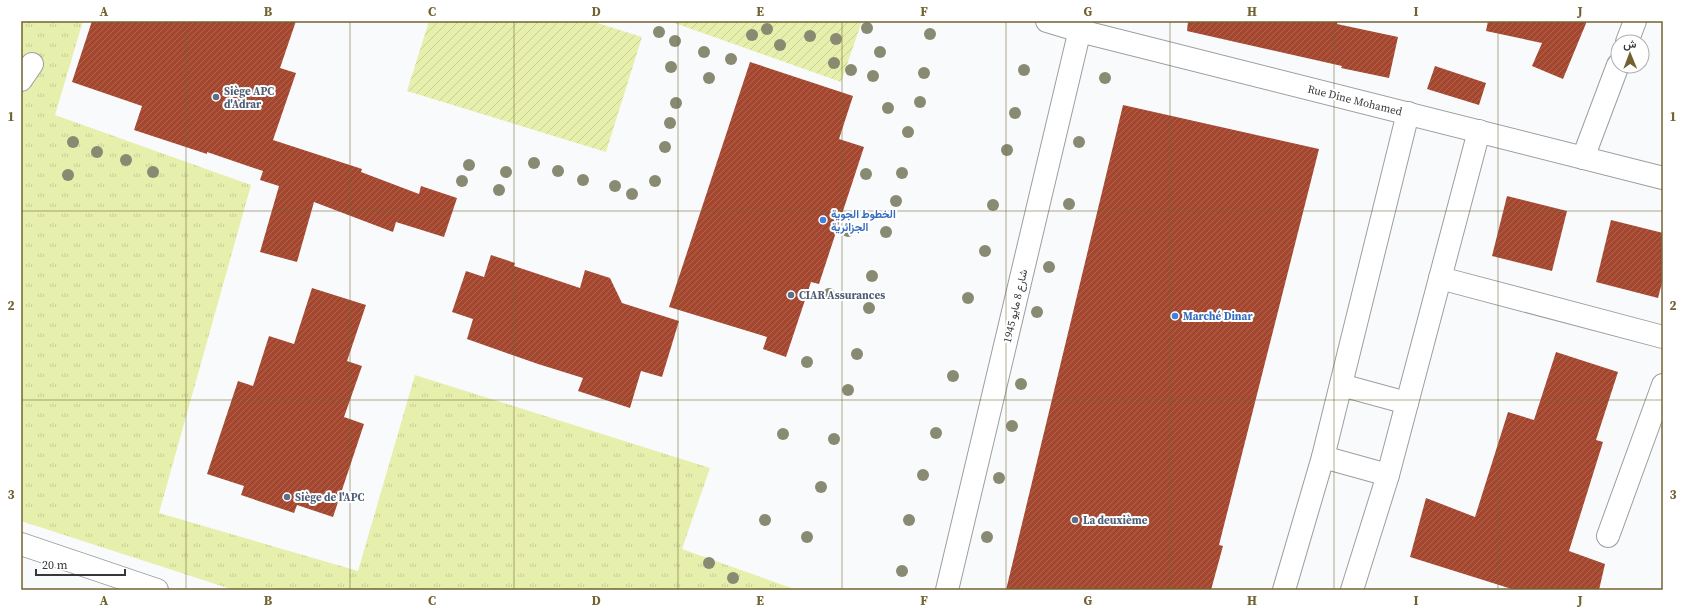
<svg xmlns="http://www.w3.org/2000/svg" width="1684" height="611" viewBox="0 0 1684 611" font-family="'Source Serif 4',Vazirmatn,serif">
<style>
.park{fill:url(#park-tufts)}
.garden{fill:url(#garden-furrows)}
.building{fill:url(#building-hatch)}
.lines{fill:none;stroke-linecap:round;stroke-linejoin:round}
.minor-casing{stroke:#9c9ea0;stroke-width:24}
.minor{stroke:#fff;stroke-width:22}
.tree{fill:#888a72}
.grid{fill:none;stroke:#716331;stroke-width:1;stroke-opacity:0.55}
.service-dot{fill:#5c6f8a;stroke:#fff;stroke-width:1.5}
.shop-dot{fill:#3f7fe0;stroke:#fff;stroke-width:1.5}
.labels{text-anchor:middle;stroke-width:4;stroke-linejoin:round;paint-order:stroke}
.service-label{font-size:11px;font-weight:bold;fill:#4e5e75;stroke:#fff;text-anchor:start}
.street-label{font-size:11px;fill:#373738;stroke:#fff}
.shop-label{font-size:11px;font-weight:bold;fill:#366cbe;stroke:#fff;text-anchor:start}
.neatline{fill:none;stroke:#716331;stroke-width:1.5}
.grid-label{font-size:13px;text-anchor:middle;font-weight:bold;fill:#716331}
</style>
<defs>
<pattern id="park-tufts" width="24" height="20" patternUnits="userSpaceOnUse"><rect width="24" height="20" fill="#e7efad"/><path d="M3 7l-1-3M5 7V3M7 7l1-3M15 17l-1-3M17 17v-4M19 17l1-3" fill="none" stroke="#c7ce96"/></pattern>
<pattern id="garden-furrows" width="10" height="10" patternUnits="userSpaceOnUse"><rect width="10" height="10" fill="#e7efad"/><path d="M-1 1l2-2M0 10L10 0M9 11l2-2" fill="none" stroke="#c7ce96"/></pattern>
<pattern id="building-hatch" width="6" height="6" patternUnits="userSpaceOnUse"><rect width="6" height="6" fill="#a4472e"/><path d="M-1 1l2-2M0 6l6-6M5 7l2-2" fill="none" stroke="#ac6653"/></pattern>
</defs>
<rect width="100%" height="100%" fill="#f9fafc"/>
<path class="park" d="M21,21H83L55,115L251,185L159,513L358,571L415,375L710,468L682,549L797,590H234L21,521Z"/>
<g class="garden">
<path d="M429,21H591L642,37L606,152L407,91Z"/>
<path d="M669,21H862L841,82Z"/>
</g>
<g class="building">
<path d="M92,21H296L280,68L296,73L273,140L362,169L361,172L419,194L421,186L457,198L444,237L396,222L393,232L314,202L297,262L260,252L279,186L260,180L263,171L207,152V154L134,130L142,106L72,82Z"/>
<path d="M1188,21H1338L1337,24L1398,37L1389,78L1341,68L1342,66L1187,31Z"/>
<path d="M1488,21H1587L1563,79L1532,66L1542,43L1486,31Z"/>
<path d="M750,62L853,96L839,139L864,147L819,284L811,282L786,357L763,349L767,337L669,307Z"/>
<path d="M1435,66L1486,83L1479,105L1427,89Z"/>
<path d="M1123,105L1319,149L1219,545L1223,546L1211,590H1006Z"/>
<path d="M1507,196L1567,211L1552,271L1492,256Z"/>
<path d="M1611,220L1663,233V279L1658,298L1596,282Z"/>
<path d="M491,255L515,263L514,266L580,288L585,270L610,278L622,303L679,321L662,377L641,371L630,408L578,391L583,378L538,364L467,339L473,319L452,312L466,271L484,277Z"/>
<path d="M312,288L366,305L347,361L362,366L344,417L364,424L333,517L297,505L294,513L241,495L244,486L207,474L238,381L253,386L269,336L294,344Z"/>
<path d="M1556,352L1618,372L1596,440L1603,442L1569,551L1605,564L1599,590H1515L1410,557L1426,498L1475,517L1508,412L1534,420Z"/>
</g>
<g class="lines">
<defs>
<g id="minor">
<path d="M1047,21L1080,31L1663,178"/>
<path d="M1627,42L1635,21"/>
<path d="M21,80L32,64"/>
<path d="M1583,158L1618,65"/>
<path d="M1440,278L1663,337"/>
<path d="M1341,385L1407,403"/>
<path d="M1323,457L1388,475"/>
<path d="M1608,536L1663,385"/>
<path d="M21,544L157,590"/>
<path d="M947,590L1082,21"/>
<path d="M1284,590L1323,457L1408,113"/>
<path d="M1352,590L1388,475L1479,131"/>
</g>
</defs>
<use href="#minor" class="minor-casing"/>
<use href="#minor" class="minor"/>
</g>
<g class="tree">
<circle cx="867" cy="28" r="6"/>
<circle cx="767" cy="29" r="6"/>
<circle cx="659" cy="32" r="6"/>
<circle cx="930" cy="34" r="6"/>
<circle cx="752" cy="35" r="6"/>
<circle cx="810" cy="36" r="6"/>
<circle cx="836" cy="39" r="6"/>
<circle cx="675" cy="41" r="6"/>
<circle cx="780" cy="45" r="6"/>
<circle cx="704" cy="52" r="6"/>
<circle cx="880" cy="52" r="6"/>
<circle cx="731" cy="59" r="6"/>
<circle cx="834" cy="63" r="6"/>
<circle cx="671" cy="67" r="6"/>
<circle cx="851" cy="70" r="6"/>
<circle cx="1024" cy="70" r="6"/>
<circle cx="924" cy="73" r="6"/>
<circle cx="873" cy="76" r="6"/>
<circle cx="709" cy="78" r="6"/>
<circle cx="1105" cy="78" r="6"/>
<circle cx="920" cy="102" r="6"/>
<circle cx="676" cy="103" r="6"/>
<circle cx="888" cy="108" r="6"/>
<circle cx="1015" cy="113" r="6"/>
<circle cx="670" cy="123" r="6"/>
<circle cx="908" cy="132" r="6"/>
<circle cx="73" cy="142" r="6"/>
<circle cx="1079" cy="142" r="6"/>
<circle cx="665" cy="147" r="6"/>
<circle cx="1007" cy="150" r="6"/>
<circle cx="97" cy="152" r="6"/>
<circle cx="126" cy="160" r="6"/>
<circle cx="534" cy="163" r="6"/>
<circle cx="469" cy="165" r="6"/>
<circle cx="558" cy="171" r="6"/>
<circle cx="153" cy="172" r="6"/>
<circle cx="506" cy="172" r="6"/>
<circle cx="902" cy="173" r="6"/>
<circle cx="866" cy="174" r="6"/>
<circle cx="68" cy="175" r="6"/>
<circle cx="583" cy="180" r="6"/>
<circle cx="462" cy="181" r="6"/>
<circle cx="655" cy="181" r="6"/>
<circle cx="615" cy="186" r="6"/>
<circle cx="499" cy="190" r="6"/>
<circle cx="632" cy="194" r="6"/>
<circle cx="896" cy="201" r="6"/>
<circle cx="1069" cy="204" r="6"/>
<circle cx="993" cy="205" r="6"/>
<circle cx="848" cy="231" r="6"/>
<circle cx="886" cy="232" r="6"/>
<circle cx="985" cy="251" r="6"/>
<circle cx="1049" cy="267" r="6"/>
<circle cx="872" cy="276" r="6"/>
<circle cx="829" cy="294" r="6"/>
<circle cx="968" cy="298" r="6"/>
<circle cx="869" cy="308" r="6"/>
<circle cx="1037" cy="312" r="6"/>
<circle cx="857" cy="354" r="6"/>
<circle cx="807" cy="362" r="6"/>
<circle cx="953" cy="376" r="6"/>
<circle cx="1021" cy="384" r="6"/>
<circle cx="848" cy="390" r="6"/>
<circle cx="1012" cy="426" r="6"/>
<circle cx="936" cy="433" r="6"/>
<circle cx="783" cy="434" r="6"/>
<circle cx="834" cy="439" r="6"/>
<circle cx="923" cy="475" r="6"/>
<circle cx="999" cy="478" r="6"/>
<circle cx="821" cy="487" r="6"/>
<circle cx="765" cy="520" r="6"/>
<circle cx="909" cy="520" r="6"/>
<circle cx="807" cy="537" r="6"/>
<circle cx="987" cy="537" r="6"/>
<circle cx="709" cy="563" r="6"/>
<circle cx="902" cy="571" r="6"/>
<circle cx="733" cy="578" r="6"/>
</g>
<path class="grid" d="M186,21V590M350,21V590M514,21V590M678,21V590M842,21V590M1006,21V590M1170,21V590M1334,21V590M1498,21V590M21,211H1663M21,400H1663"/>
<g class="service-dot">
<circle cx="216" cy="97" r="4"/>
<circle cx="791" cy="295" r="4"/>
<circle cx="287" cy="497" r="4"/>
<circle cx="1075" cy="520" r="4"/>
</g>
<g class="shop-dot">
<circle cx="823" cy="220" r="4"/>
<circle cx="1175" cy="316" r="4"/>
</g>
<g class="labels">
<g class="service-label">
<text x="224" y="95">Siège APC<tspan x="224" dy="13">d'Adrar</tspan></text>
<text x="799" y="299">CIAR Assurances</text>
<text x="295" y="501">Siège de l'APC</text>
<text x="1083" y="524">La deuxième</text>
</g>
<g class="street-label">
<text transform="translate(1355 100) rotate(14)" y="4">Rue Dine Mohamed</text>
<text transform="translate(1015 306) rotate(-77)" y="4">شارع 8 مايو 1945</text>
</g>
<g class="shop-label">
<text x="831" y="218">الخطوط الجوية<tspan x="831" dy="13">الجزائرية</tspan></text>
<text x="1183" y="320">Marché Dinar</text>
</g>
</g>
<rect width="1684" height="611" fill="none" stroke="#ffffff" stroke-width="44"/>
<g transform="translate(1630 54) rotate(359)"><circle r="19" fill="#ffffff" stroke="#afafaf"/>
<path d="M0-3L7 15L0 10L-7 15Z" fill="#716331"/>
<text y="-6" font-size="11" font-weight="bold" text-anchor="middle" fill="#373738">ش</text>
</g>
<path d="M36 569v6h89v-6" fill="none" stroke="#373738" stroke-width="2"/>
<text x="42" y="569" font-size="12" fill="#373738" stroke="#ffffff" stroke-width="3" paint-order="stroke">20 m</text>
<rect x="22" y="22" width="1640" height="567" class="neatline"/>
<g class="grid-label">
<text x="104" y="16">A</text>
<text x="268" y="16">B</text>
<text x="432" y="16">C</text>
<text x="596" y="16">D</text>
<text x="760" y="16">E</text>
<text x="924" y="16">F</text>
<text x="1088" y="16">G</text>
<text x="1252" y="16">H</text>
<text x="1416" y="16">I</text>
<text x="1580" y="16">J</text>
<text x="11" y="121">1</text>
<text x="1673" y="121">1</text>
<text x="11" y="310">2</text>
<text x="1673" y="310">2</text>
<text x="11" y="499">3</text>
<text x="1673" y="499">3</text>
<text x="104" y="605">A</text>
<text x="268" y="605">B</text>
<text x="432" y="605">C</text>
<text x="596" y="605">D</text>
<text x="760" y="605">E</text>
<text x="924" y="605">F</text>
<text x="1088" y="605">G</text>
<text x="1252" y="605">H</text>
<text x="1416" y="605">I</text>
<text x="1580" y="605">J</text>
</g>
</svg>
